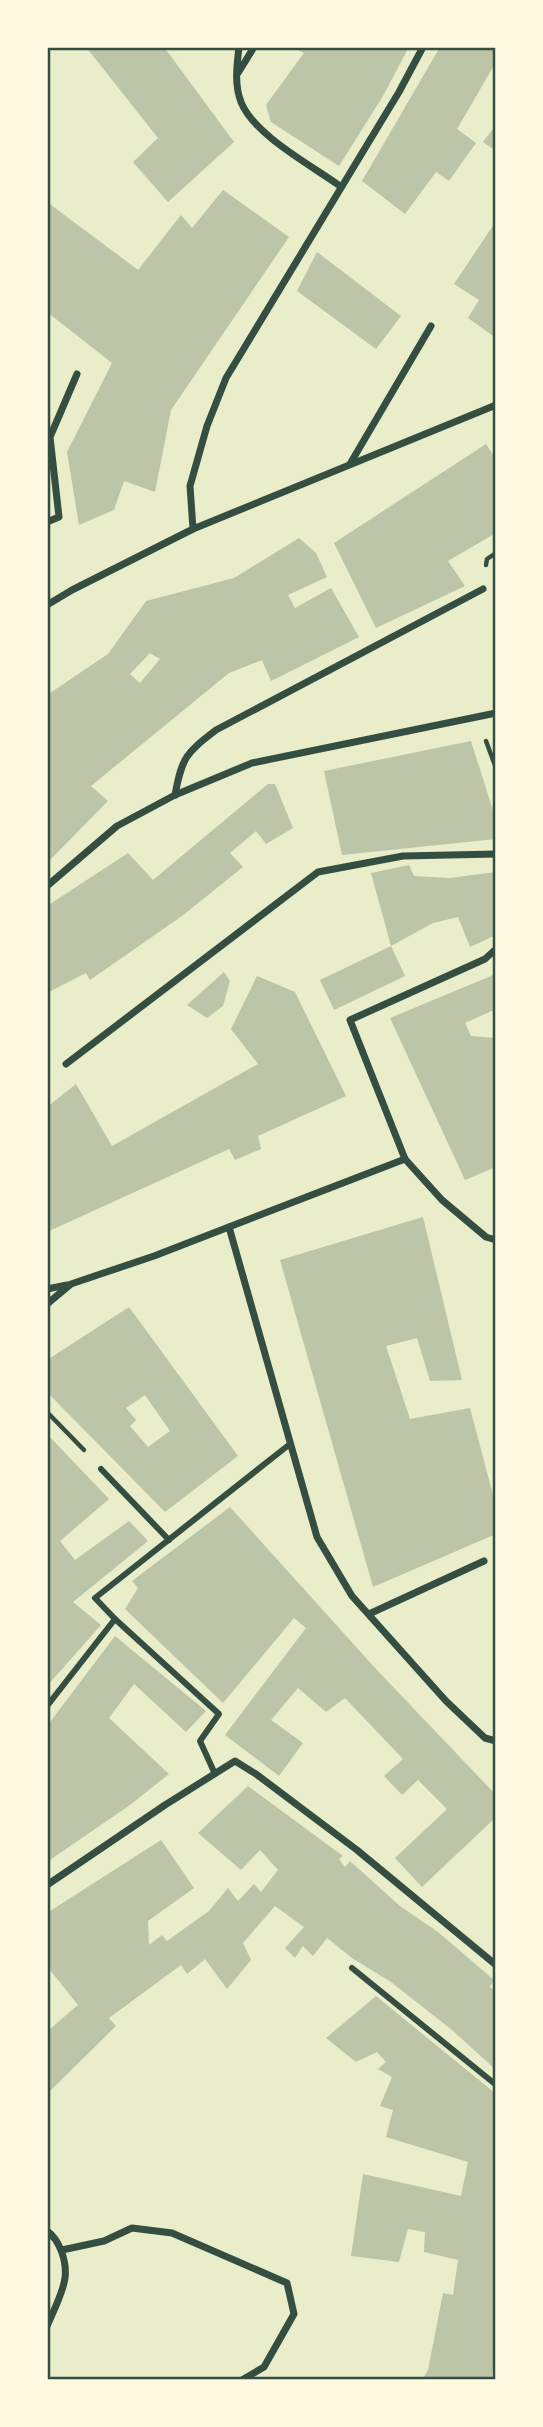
<svg xmlns="http://www.w3.org/2000/svg" width="543" height="2427" viewBox="0 0 543 2427" font-family="'DM Sans',sans-serif">
<style>
.building{fill:#bcc5a7;fill-rule:evenodd}
.lines{fill:none;stroke-linecap:round;stroke-linejoin:round}
.path{stroke:#344e41;stroke-width:4.5}
.pedestrian{stroke:#344e41;stroke-width:6}
.minor{stroke:#344e41;stroke-width:7}
.neatline{fill:none;stroke:#344e41;stroke-width:2.5}
</style>
<rect width="100%" height="100%" fill="#e9edc9"/>
<g class="building">
<path d="M86,47H164L234,142L168,202L133,162L158,138Z"/>
<path d="M293,47H409L383,96L339,166L271,122L266,105L304,53Z"/>
<path d="M440,47H496V62L457,129L476,143L449,181L436,172L405,214L362,181Z"/>
<path d="M496,125V151L483,142Z"/>
<path d="M223,190L289,237L171,410L155,492L124,481L114,510L79,525L67,452L112,363L47,312V202L138,270L181,215L192,228Z"/>
<path d="M496,221V338L468,318L479,300L454,284Z"/>
<path d="M317,252L401,316L376,349L297,291Z"/>
<path d="M486,444L496,459V533L448,561L465,586L376,628L334,543Z"/>
<path d="M299,538L316,553L327,577L288,595L295,608L331,588L359,637L271,681L262,660L229,673L91,786L108,801L47,863V695L108,654L146,601L234,578ZM150,653L160,659L140,683L130,674Z"/>
<path d="M471,741L496,820V839L342,855L324,771Z"/>
<path d="M268,784H275L293,828L266,844L256,831L230,853L243,867L182,916L90,980L86,973L47,993V906L128,853L153,880Z"/>
<path d="M409,865L414,876L450,878L496,872V935L470,947L458,917L433,923L391,946L405,976L334,1010L320,980L391,946L371,873Z"/>
<path d="M224,972L230,981L223,1006L207,1018L187,1005Z"/>
<path d="M496,972V1009L465,1023L471,1036L496,1038V1167L465,1180L390,1018L491,976Z"/>
<path d="M257,976L295,992L346,1096L258,1136L261,1149L235,1160L229,1149L47,1232V1107L76,1084L112,1146L258,1064L231,1029Z"/>
<path d="M423,1217L462,1380L430,1381L417,1338L386,1346L410,1419L470,1408L496,1506V1534L373,1587L280,1260Z"/>
<path d="M129,1307L238,1456L165,1512L47,1392V1360ZM145,1395L170,1431L148,1447L130,1426L136,1420L126,1408Z"/>
<path d="M47,1434L109,1499L60,1541L75,1560L129,1521L148,1541L73,1602L101,1625L47,1686Z"/>
<path d="M230,1507L376,1669L496,1795V1817L422,1887L395,1858L447,1809L418,1780L402,1795L384,1776L403,1759L345,1698L326,1712L298,1688L271,1720L303,1743L279,1776L225,1735L306,1628L294,1618L223,1703L125,1609L138,1588L132,1581Z"/>
<path d="M115,1636L206,1711L186,1732L134,1684L109,1718L169,1774L130,1805L47,1862V1726Z"/>
<path d="M248,1786L343,1856L339,1859L345,1867L350,1861L400,1906L438,1932L494,1980L490,1987L496,1992V2070L452,2030L391,1982L352,1958L327,1938L313,1956L303,1946L295,1958L285,1948L304,1927L275,1906L243,1943L251,1960L227,1989L205,1959L187,1974L181,1965L109,2018L116,2026L47,2094V2027L50,2029L78,2005L50,1970L47,1972V1913L161,1840L194,1888L148,1921L149,1945L162,1935L167,1941L209,1911L228,1888L238,1901L254,1884L261,1892L278,1870L260,1850L241,1870L198,1833Z"/>
<path d="M376,1996L496,2094V2322L492,2380H422L428,2370L443,2293L453,2295L458,2260L424,2252L425,2232L408,2229L399,2262L351,2256L363,2174L461,2196L468,2162L386,2137L393,2110L380,2106L392,2077L378,2069L386,2062L377,2052L356,2062L326,2038Z"/>
</g>
<g class="lines">
<g class="path">
<path d="M486,565L487,559L496,553"/>
<path d="M486,741L496,768"/>
<path d="M47,1412L84,1450"/>
</g>
<g class="pedestrian">
<path d="M101,1469L169,1540"/>
<path d="M115,1619L219,1714L200,1741L215,1774"/>
<path d="M47,1706L115,1619L95,1598L290,1444"/>
<path d="M352,1968L495,2084"/>
</g>
<g class="minor">
<path d="M239,47C237,65 234,84 241,102C254,135 311,165 340,186"/>
<path d="M238,73L254,47"/>
<path d="M350,464L431,326"/>
<path d="M47,522L59,517L50,437L77,374"/>
<path d="M193,529L496,405"/>
<path d="M47,605L72,590L193,529L190,486L207,426L226,378L399,92L423,47"/>
<path d="M175,795C182,757 186,753 216,730L483,589"/>
<path d="M47,886L117,826L175,795L252,763L496,713"/>
<path d="M496,949L485,959L350,1020L405,1159L442,1200L486,1237L496,1240"/>
<path d="M66,1064L318,872L403,856L496,854"/>
<path d="M229,1227L317,1537L352,1596L446,1701L485,1738L496,1741"/>
<path d="M47,1289L67,1285"/>
<path d="M47,1304L71,1284L154,1256L405,1159"/>
<path d="M369,1614L484,1561"/>
<path d="M47,1885L165,1805L235,1761L256,1774L357,1850L496,1965"/>
<path d="M47,2231C60,2240 67,2262 65,2278C63,2293 53,2312 47,2326"/>
<path d="M62,2250L104,2241L132,2228L172,2233L287,2283L294,2314L264,2367L242,2380"/>
</g>
</g>
<rect width="543" height="2427" fill="none" stroke="#fefae0" stroke-width="98"/>
<rect x="49" y="49" width="445" height="2329" class="neatline"/>
</svg>
